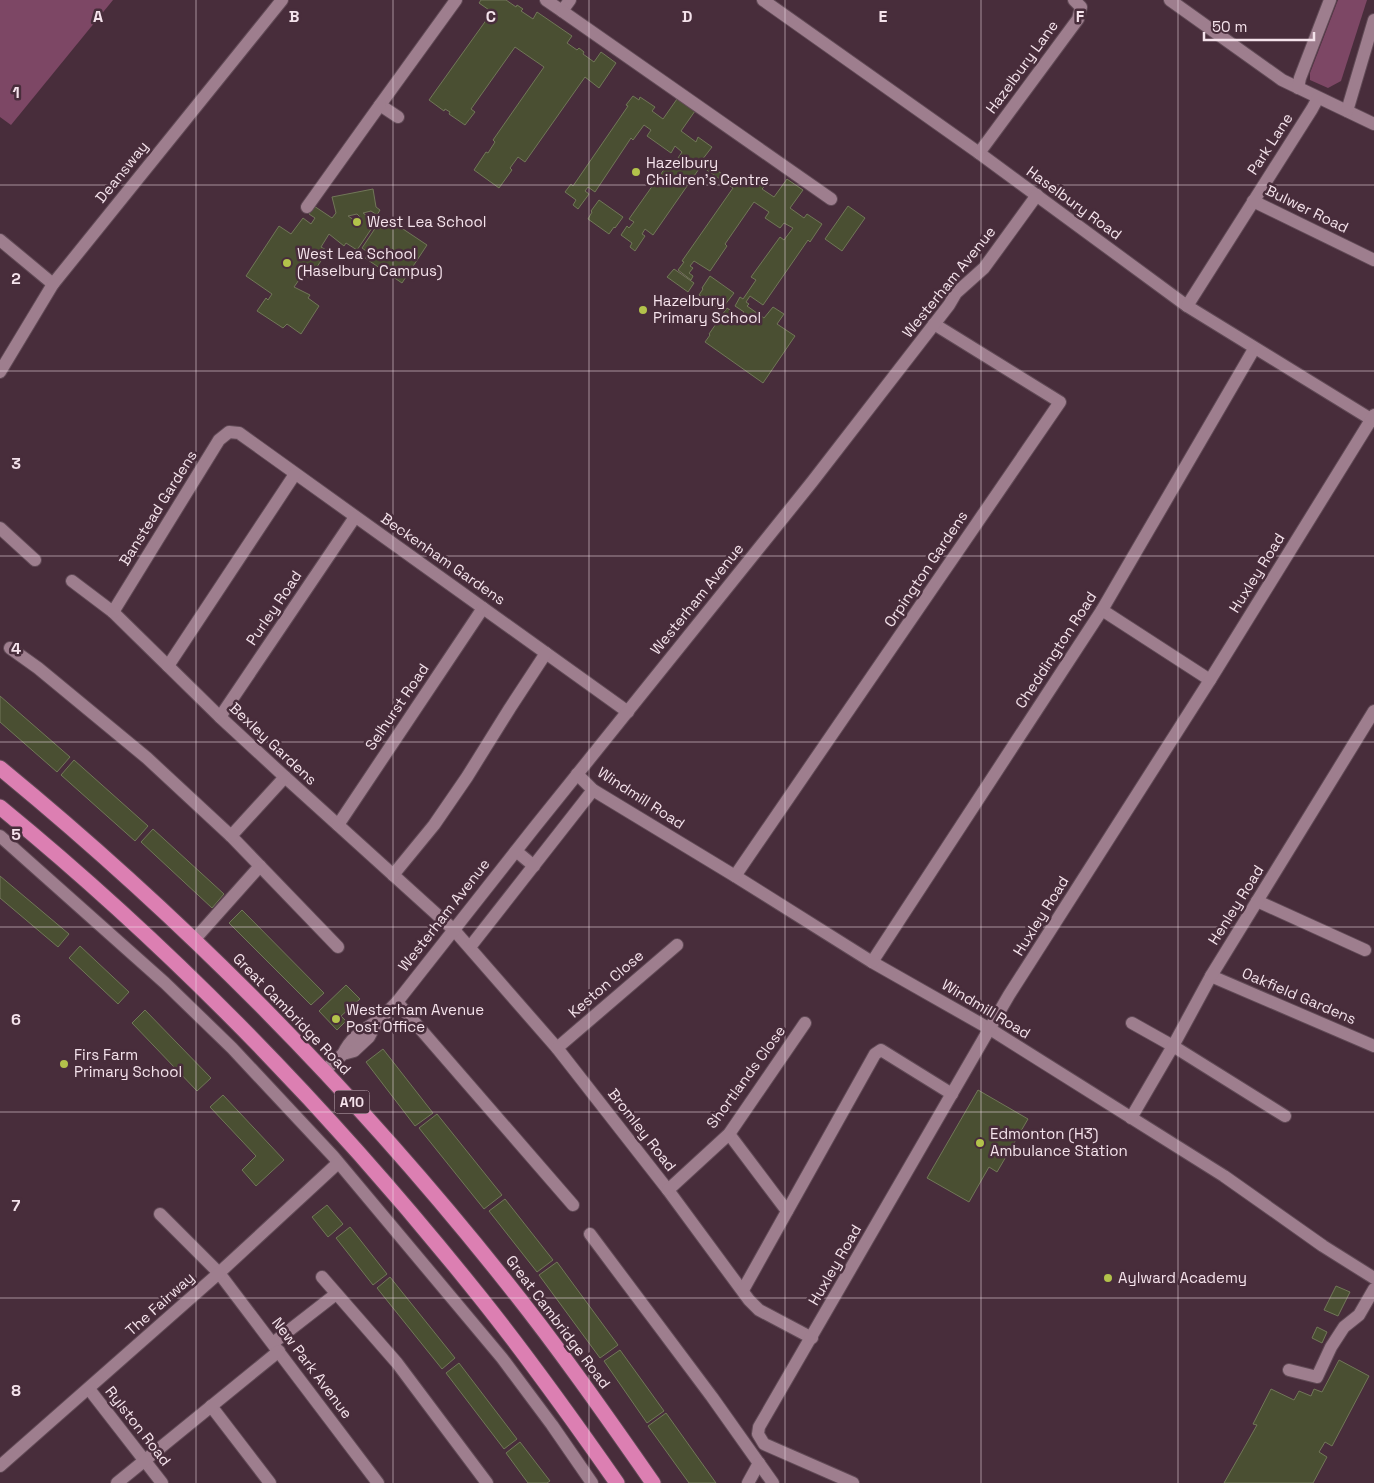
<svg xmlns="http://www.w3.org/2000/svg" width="1374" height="1483" viewBox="0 0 1374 1483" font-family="'Space Grotesk',sans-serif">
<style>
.green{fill:#7d4765}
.building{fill:#4a4f32;stroke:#717758;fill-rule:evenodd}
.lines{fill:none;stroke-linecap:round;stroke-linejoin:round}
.minor-casing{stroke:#614a56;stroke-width:14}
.highway-casing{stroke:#614a56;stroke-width:17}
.minor{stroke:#9e7e8e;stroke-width:12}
.highway{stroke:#dc7fb2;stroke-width:15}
.grid{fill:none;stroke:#f4e2eb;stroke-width:1;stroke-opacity:0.55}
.poi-dot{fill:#b3c24b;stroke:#482d3b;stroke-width:2}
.labels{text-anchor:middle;stroke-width:5;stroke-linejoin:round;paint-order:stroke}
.shield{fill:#482d3b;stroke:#c0acb6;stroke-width:1}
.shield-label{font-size:14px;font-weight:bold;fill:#f4e2eb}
.street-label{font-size:15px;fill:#f4e2eb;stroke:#482d3b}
.poi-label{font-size:15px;fill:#f4e2eb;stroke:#482d3b;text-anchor:start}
.grid-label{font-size:16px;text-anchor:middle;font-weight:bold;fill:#f4e2eb;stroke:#482d3b;stroke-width:5;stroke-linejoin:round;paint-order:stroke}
</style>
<rect width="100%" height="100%" fill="#482d3b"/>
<g class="green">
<path d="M0,0H113L11,125L0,117Z"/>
<path d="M1338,0H1367L1341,81L1328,88L1310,80V73Z"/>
</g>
<g class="building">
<path d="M481,0H506L516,7L517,5L523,9L521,11L533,19L537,12L572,36L567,43L577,50L579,48L584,52L583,54L594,62L601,52L616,63L599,88L585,77L525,162L518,157L510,168L512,170L499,188L474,170L486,152L488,153L495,142L493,140L544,67L515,47L471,109L475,112L465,125L449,114L450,112L445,109L444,111L429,100L492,12L479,3Z"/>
<path d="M633,96L639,100L640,97L655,107L652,111L663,119L677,99L695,111L681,131L696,142L698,137L712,147L702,160L735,183L739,178L748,184L752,178L764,187L762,189L774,197L787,179L803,190L790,208L804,218L807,214L822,224L810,242L808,240L763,305L750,296L746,302L749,304L747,306L764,318L773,307L784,314L777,324L795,336L763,383L705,342L710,335L709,334L727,308L740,317L744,312L735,306L740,297L743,299L756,280L751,277L780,237L784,240L793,228L784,223L780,228L765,218L769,212L754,202L725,244L727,246L710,271L694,261L690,266L693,268L689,273L693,276L691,280L678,270L684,262L682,261L733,188L701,166L653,235L645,229L642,234L645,236L635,251L630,247L632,243L621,235L627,226L629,228L634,222L629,219L670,161L674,164L682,152L675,146L671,153L647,136L651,130L644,125L633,140L631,138L595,192L588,187L585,191L589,194L578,209L573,205L576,200L565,192L571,184L573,186L628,106L626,105Z"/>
<path d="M373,189L376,207L380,210L377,215L371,211L363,213L376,222L357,250L346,243L344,246L329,234L321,247L328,251L309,278L303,274L294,287L310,295L308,298L319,306L301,334L287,324L283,328L257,311L266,298L268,300L272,294L246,276L279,226L291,234L303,218L311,224L315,218L309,214L314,206L332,218L336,213L332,197ZM357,214L360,217L357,222L348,216Z"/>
<path d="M599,200L623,217L615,228L614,227L609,234L588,219L592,212L591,211Z"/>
<path d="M848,206L865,218L842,251L825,239Z"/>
<path d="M382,218L389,223L391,221L427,245L402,283L365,258L369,253L362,248Z"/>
<path d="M674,269L694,283L688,292L667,277Z"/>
<path d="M710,276L734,293L721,310L699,295L703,289L702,288Z"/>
<path d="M0,696L70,757L57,772L0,722Z"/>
<path d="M74,760L148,826L135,841L61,775Z"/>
<path d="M153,829L224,894L212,908L141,842Z"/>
<path d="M0,876L69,934L58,947L0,898Z"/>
<path d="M242,910L324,993L311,1005L229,923Z"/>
<path d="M80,946L129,992L118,1004L69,958Z"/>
<path d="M346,985L360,999L341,1016L346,1021L337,1030L319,1011Z"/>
<path d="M145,1010L211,1078L197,1091L132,1023Z"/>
<path d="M383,1049L433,1113L415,1126L366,1062Z"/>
<path d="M978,1090L1028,1119L997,1172L989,1167L969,1202L927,1178Z"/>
<path d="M223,1095L284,1160L256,1186L242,1170L256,1156L210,1107Z"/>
<path d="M437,1114L502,1195L484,1209L419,1128Z"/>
<path d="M505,1199L553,1260L537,1272L489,1211Z"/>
<path d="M327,1205L343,1224L328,1237L312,1217Z"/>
<path d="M350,1227L387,1274L373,1285L336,1238Z"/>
<path d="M557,1262L618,1345L600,1358L539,1275Z"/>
<path d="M390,1277L455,1358L442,1369L377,1288Z"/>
<path d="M1336,1286L1350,1292L1338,1316L1324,1310Z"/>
<path d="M1317,1327L1327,1332L1322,1343L1312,1338Z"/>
<path d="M620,1350L664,1411L647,1423L604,1361Z"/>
<path d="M1339,1360L1369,1376L1332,1446L1325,1442L1319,1452L1327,1457L1313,1483H1224L1257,1425L1253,1424L1271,1389L1294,1400L1299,1391L1311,1396L1314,1389L1322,1392Z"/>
<path d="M459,1363L517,1439L504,1449L446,1373Z"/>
<path d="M666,1413L716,1483H689L648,1426Z"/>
<path d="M520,1442L550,1481L547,1483H528L506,1453Z"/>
</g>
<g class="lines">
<defs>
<g id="minor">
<path d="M546,0L562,11L570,0"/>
<path d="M763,0L979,153L1187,306L1374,421"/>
<path d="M1170,0L1282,80L1374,124"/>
<path d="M562,11L831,199"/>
<path d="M1298,88L1300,78L1330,0"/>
<path d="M1347,111L1374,20"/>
<path d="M398,117L380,105L456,0"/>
<path d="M979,153L1078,19L1081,7L1074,0"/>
<path d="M1253,201L1374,260"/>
<path d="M307,207L380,105"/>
<path d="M0,240L53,284"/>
<path d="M1187,306L1312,109L1318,98"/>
<path d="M0,372L53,284L282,0"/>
<path d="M0,528L35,560"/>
<path d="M72,581L113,612L220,717L285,777L454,930L557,1048L668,1190L749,1300L759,1310L812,1338"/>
<path d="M1102,610L1210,680"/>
<path d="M113,612L219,440L229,432L239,433L628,712"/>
<path d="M10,648L38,668L147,758L231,836L338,947"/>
<path d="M168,666L295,474"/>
<path d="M220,717L355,517"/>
<path d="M577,774L593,790L735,876L872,962L990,1029L1224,1176L1323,1246L1374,1278"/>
<path d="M338,825L483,608"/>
<path d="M0,836L165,983L232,1048L333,1156L502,1358L552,1425L592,1483"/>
<path d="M231,836L285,777"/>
<path d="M516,851L534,866"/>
<path d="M393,875L434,825L467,777L510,708L546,653"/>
<path d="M735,876L1060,402L934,324"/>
<path d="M1257,901L1365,950"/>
<path d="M194,940L260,866"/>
<path d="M470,947L593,790"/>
<path d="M872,962L1102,610L1254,349"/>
<path d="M1211,976L1374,1046"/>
<path d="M397,1002L573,1205"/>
<path d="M1132,1023L1173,1046L1285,1116"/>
<path d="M557,1048L677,945"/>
<path d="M343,1054C351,1037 362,1031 377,1021C384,1016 391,1008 397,1002L534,828L812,482L949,305L956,293L984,268L1037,195"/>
<path d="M324,1071L343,1054L354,1051L369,1037L377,1022"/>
<path d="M1131,1118L1173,1046L1211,976L1374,711"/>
<path d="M729,1134L787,1211"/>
<path d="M668,1190L729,1134L805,1023"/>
<path d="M160,1214L219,1273L378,1483"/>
<path d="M590,1234L712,1397L773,1483"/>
<path d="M322,1277L397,1363L487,1483"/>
<path d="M743,1290L875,1054L881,1050L952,1094"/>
<path d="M273,1343L336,1294"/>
<path d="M1289,1370L1317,1377L1331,1347L1344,1327L1359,1315L1374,1289"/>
<path d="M89,1389L162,1483"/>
<path d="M211,1406L270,1483"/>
<path d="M0,1466L219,1273L338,1163"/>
<path d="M117,1483L279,1351"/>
<path d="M748,1483L759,1463"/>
<path d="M853,1483L764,1444L758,1434L759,1427L1009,995L1210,680L1374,415"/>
</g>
<g id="highway">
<path d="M0,768C185,920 354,1091 503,1278C556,1344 605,1414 653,1483"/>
<path d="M0,807C177,952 337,1118 480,1297C528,1357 573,1420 617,1483"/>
</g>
</defs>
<use href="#minor" class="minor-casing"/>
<use href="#highway" class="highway-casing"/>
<use href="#minor" class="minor"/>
<use href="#highway" class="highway"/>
</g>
<path class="grid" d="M196,0V1483M393,0V1483M589,0V1483M785,0V1483M981,0V1483M1178,0V1483M0,185H1374M0,371H1374M0,556H1374M0,742H1374M0,927H1374M0,1112H1374M0,1298H1374"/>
<g class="poi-dot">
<circle cx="636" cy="172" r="5"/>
<circle cx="357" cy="222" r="5"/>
<circle cx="287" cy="263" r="5"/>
<circle cx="643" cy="310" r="5"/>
<circle cx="336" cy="1019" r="5"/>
<circle cx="64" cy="1064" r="5"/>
<circle cx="980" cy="1143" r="5"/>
<circle cx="1108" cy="1278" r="5"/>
</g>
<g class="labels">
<rect class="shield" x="334.5" y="1090.5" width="35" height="23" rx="4"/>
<g class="shield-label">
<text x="352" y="1107">A10</text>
</g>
<g class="street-label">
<text transform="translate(1022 67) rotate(-54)" y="5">Hazelbury Lane</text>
<text transform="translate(1270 144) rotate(-57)" y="5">Park Lane</text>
<text transform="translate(122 172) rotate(-51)" y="5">Deansway</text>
<text transform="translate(1074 203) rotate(36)" y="5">Haselbury Road</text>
<text transform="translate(1307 209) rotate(26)" y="5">Bulwer Road</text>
<text transform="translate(949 282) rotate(-51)" y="5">Westerham Avenue</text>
<text transform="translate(158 508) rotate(-58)" y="5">Banstead Gardens</text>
<text transform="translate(443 559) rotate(35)" y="5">Beckenham Gardens</text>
<text transform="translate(926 569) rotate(-56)" y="5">Orpington Gardens</text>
<text transform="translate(1257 573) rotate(-58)" y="5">Huxley Road</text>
<text transform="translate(697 599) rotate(-51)" y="5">Westerham Avenue</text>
<text transform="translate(274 608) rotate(-56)" y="5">Purley Road</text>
<text transform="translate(1056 650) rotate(-57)" y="5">Cheddington Road</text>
<text transform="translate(397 707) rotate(-56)" y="5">Selhurst Road</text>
<text transform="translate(273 744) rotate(43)" y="5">Bexley Gardens</text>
<text transform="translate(641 798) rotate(33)" y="5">Windmill Road</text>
<text transform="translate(1236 905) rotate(-58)" y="5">Henley Road</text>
<text transform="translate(444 915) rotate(-52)" y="5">Westerham Avenue</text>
<text transform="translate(1041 916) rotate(-58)" y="5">Huxley Road</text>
<text transform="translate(606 984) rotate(-41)" y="5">Keston Close</text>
<text transform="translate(1299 996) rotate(23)" y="5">Oakfield Gardens</text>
<text transform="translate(986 1009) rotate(31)" y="5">Windmill Road</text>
<text transform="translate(292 1014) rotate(46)" y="5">Great Cambridge Road</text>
<text transform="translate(746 1077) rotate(-54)" y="5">Shortlands Close</text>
<text transform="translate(642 1130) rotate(52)" y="5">Bromley Road</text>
<text transform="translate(835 1265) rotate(-60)" y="5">Huxley Road</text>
<text transform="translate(160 1304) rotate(-42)" y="5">The Fairway</text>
<text transform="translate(558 1322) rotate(53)" y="5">Great Cambridge Road</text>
<text transform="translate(312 1368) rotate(53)" y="5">New Park Avenue</text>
<text transform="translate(138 1426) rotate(52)" y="5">Rylston Road</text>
</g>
<g class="poi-label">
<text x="646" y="168">Hazelbury<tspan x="646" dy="17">Children's Centre</tspan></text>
<text x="367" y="227">West Lea School</text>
<text x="297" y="259">West Lea School<tspan x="297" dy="17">(Haselbury Campus)</tspan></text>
<text x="653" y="306">Hazelbury<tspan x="653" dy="17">Primary School</tspan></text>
<text x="346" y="1015">Westerham Avenue<tspan x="346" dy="17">Post Office</tspan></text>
<text x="74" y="1060">Firs Farm<tspan x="74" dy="17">Primary School</tspan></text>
<text x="990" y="1139">Edmonton (H3)<tspan x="990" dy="17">Ambulance Station</tspan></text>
<text x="1118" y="1283">Aylward Academy</text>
</g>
</g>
<g class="grid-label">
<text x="98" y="22">A</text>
<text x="294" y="22">B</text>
<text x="491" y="22">C</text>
<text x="687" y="22">D</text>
<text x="883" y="22">E</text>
<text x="1080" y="22">F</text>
<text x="16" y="98">1</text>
<text x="16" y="284">2</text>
<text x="16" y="469">3</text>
<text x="16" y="654">4</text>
<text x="16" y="840">5</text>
<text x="16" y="1025">6</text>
<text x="16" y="1211">7</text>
<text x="16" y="1396">8</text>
</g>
<path d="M1204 32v8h110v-8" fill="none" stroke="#f4e2eb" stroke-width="2.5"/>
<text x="1212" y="32" font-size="15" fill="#f4e2eb" stroke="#482d3b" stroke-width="4" paint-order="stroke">50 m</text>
</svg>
